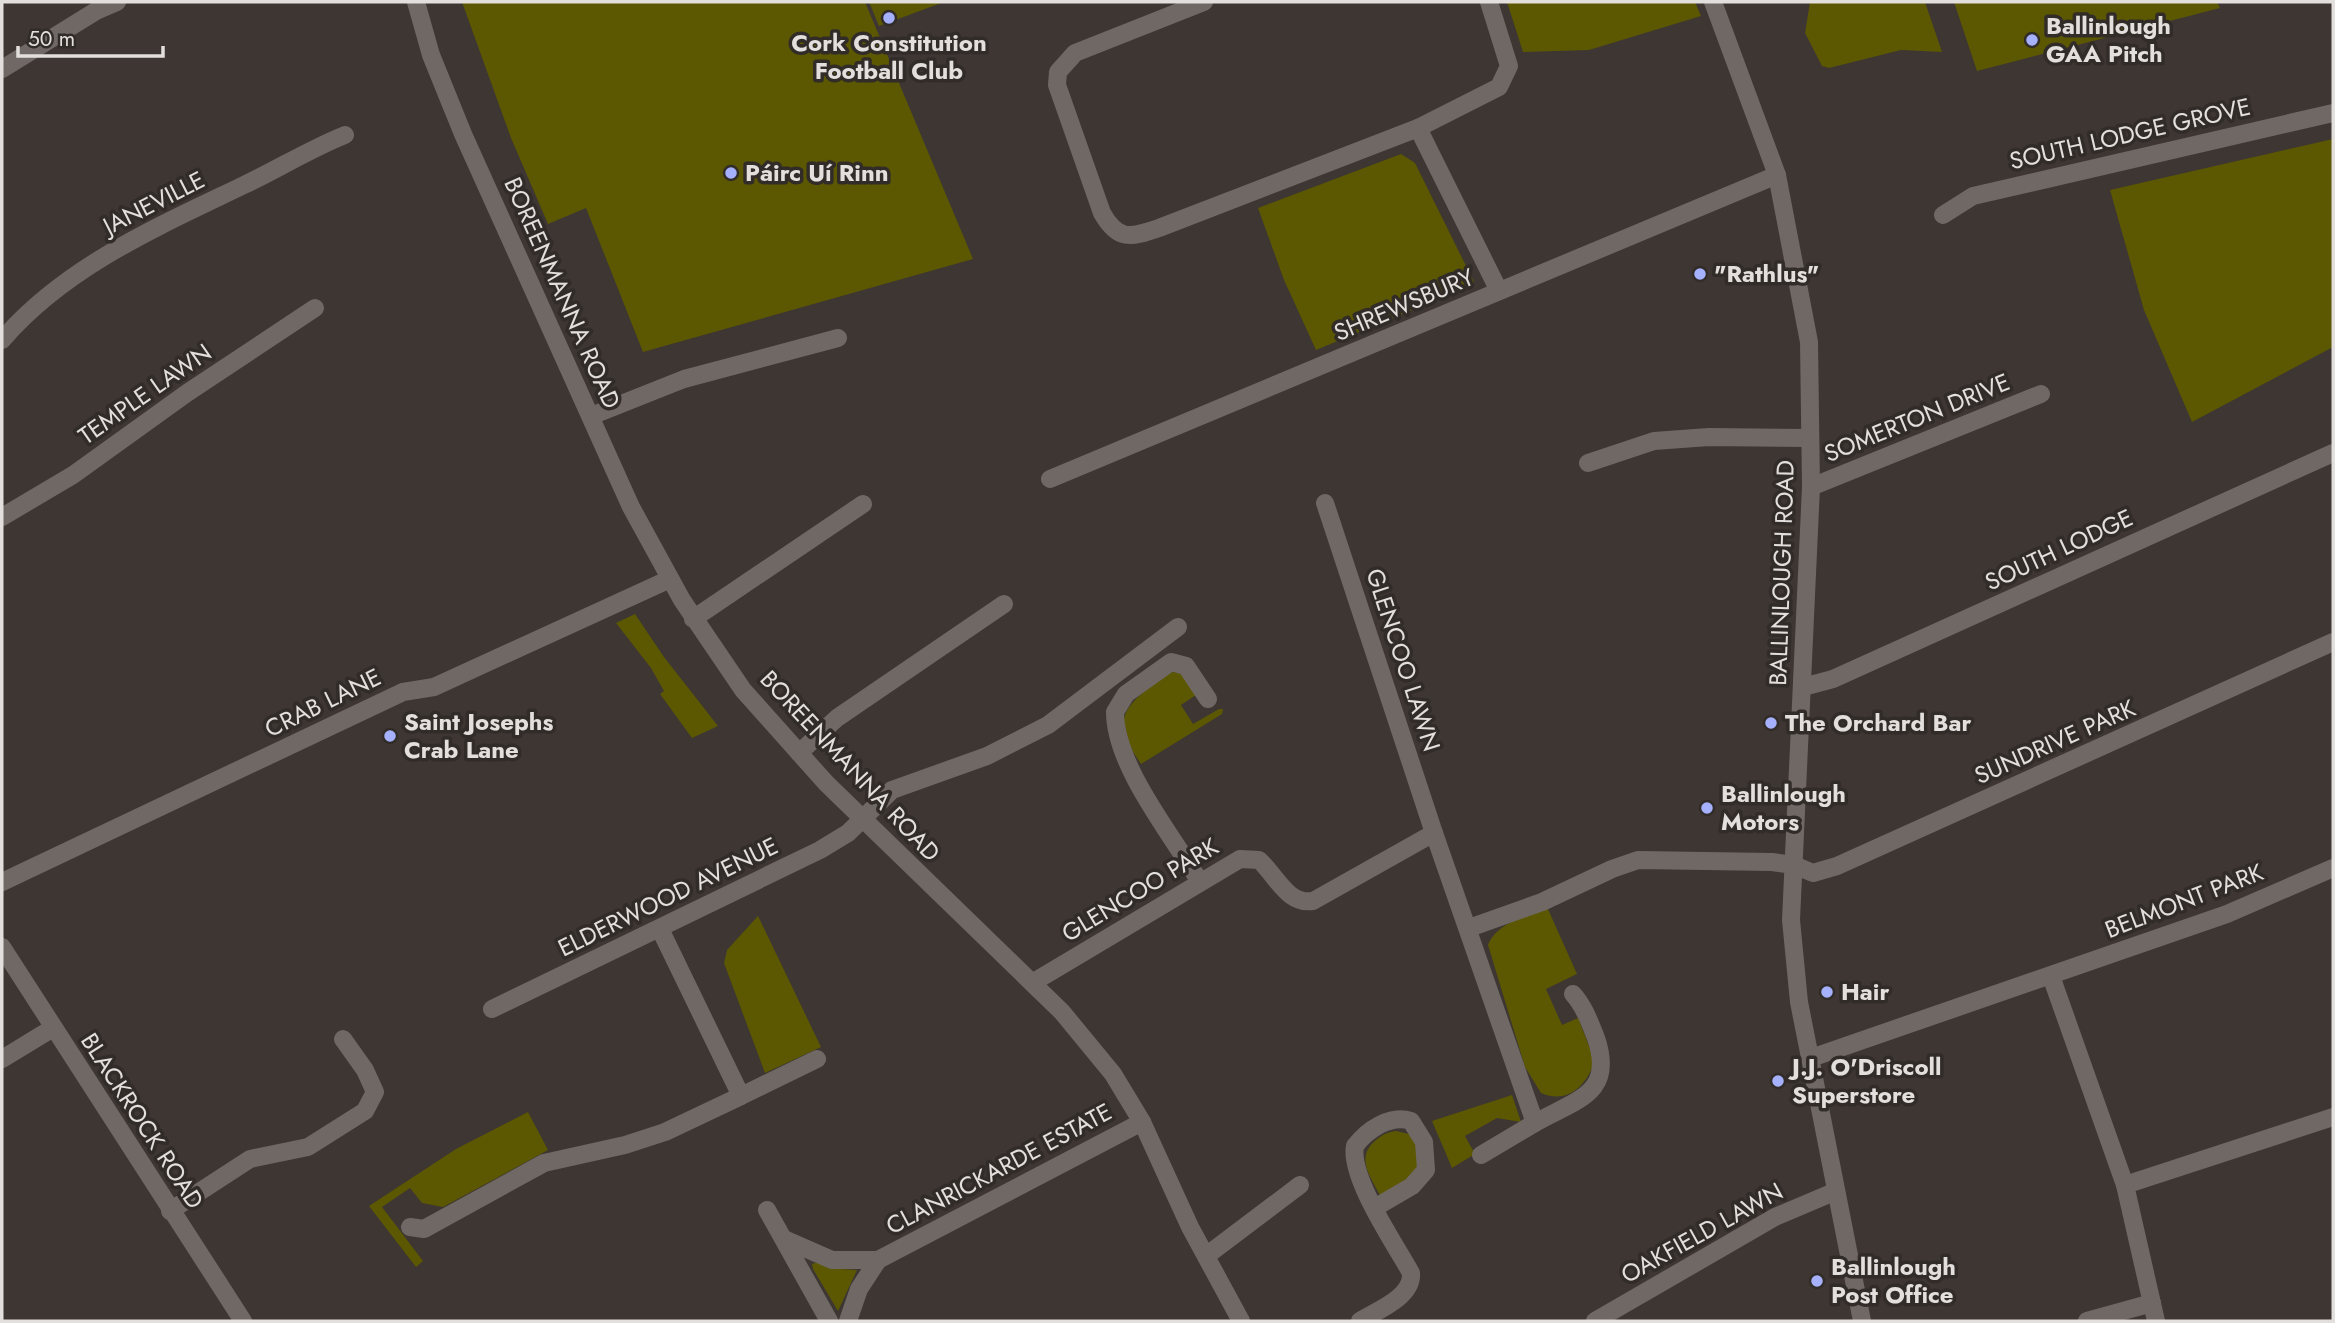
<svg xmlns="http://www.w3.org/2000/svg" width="2335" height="1323" viewBox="0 0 2335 1323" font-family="Jost,sans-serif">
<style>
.green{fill:#5c5701}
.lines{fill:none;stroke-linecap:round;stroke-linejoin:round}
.street{stroke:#6f6864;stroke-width:18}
.secondary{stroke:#6f6864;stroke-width:18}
.poi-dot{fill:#a5b1fc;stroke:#322c29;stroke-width:2.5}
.labels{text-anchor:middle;stroke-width:7;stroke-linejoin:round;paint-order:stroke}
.poi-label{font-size:24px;font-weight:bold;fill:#e3dfdd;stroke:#322c29;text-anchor:start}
.street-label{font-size:24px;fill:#e3dfdd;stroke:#322c29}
</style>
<rect width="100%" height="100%" fill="#3d3633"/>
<g class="green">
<path d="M462,2H865L973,259L643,352L586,208L548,224L511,138Z"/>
<path d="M869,2H944L879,26Z"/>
<path d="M1507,2H1695L1701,16L1589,50L1523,52Z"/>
<path d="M1810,2H1925L1942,52L1901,50L1829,68L1822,66L1805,33Z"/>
<path d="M1954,2H2217L2220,8L1977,71Z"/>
<path d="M2333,139V347L2192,422L2144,310L2110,190Z"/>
<path d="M1401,154L1415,163L1474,282L1468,287L1316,350L1284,280L1258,208Z"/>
<path d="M635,614L664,657L718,726L692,738L660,694L664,691L651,668L616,623Z"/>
<path d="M1173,672L1184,674L1196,695L1181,705L1193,724L1219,709H1223L1222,714L1141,764C1119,731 1114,716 1146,690C1155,684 1163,675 1173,672Z"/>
<path d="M1547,907L1577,974L1546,989L1562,1025L1578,1018L1595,1061C1587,1084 1569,1105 1541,1093L1525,1067L1488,945C1496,923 1527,916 1547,907Z"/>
<path d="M758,916L821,1047L765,1073L724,963L727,950Z"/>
<path d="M1512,1095L1521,1122L1497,1118L1465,1136L1475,1154L1452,1168L1432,1121Z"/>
<path d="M528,1112L548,1150L443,1207L422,1203L410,1188L382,1207L423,1261L416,1267L369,1206L456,1149Z"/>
<path d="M1396,1131L1409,1134L1418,1146L1417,1173L1380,1195C1370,1176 1355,1157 1376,1140C1382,1135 1387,1132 1396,1131Z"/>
<path d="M818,1262L840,1269L857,1270L838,1311L813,1269L812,1264Z"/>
</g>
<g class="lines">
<g class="street">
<path d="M1204,2L1075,53L1058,72L1057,85L1102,213C1118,241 1130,238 1159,228L1418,128L1499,87L1509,66L1489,2"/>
<path d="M2,69L96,11L117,2"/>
<path d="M1418,128L1499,291"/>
<path d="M1943,215L1973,196L2333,113"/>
<path d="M2,340C66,266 157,227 244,185C278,169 310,149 345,135"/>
<path d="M591,416L684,379L838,338"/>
<path d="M1588,463L1654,441L1709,437L1810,438"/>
<path d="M1050,479L1777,175"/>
<path d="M1811,487L2041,394"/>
<path d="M1325,503L1434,833"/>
<path d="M2,517L73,475L187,393L315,308"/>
<path d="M693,619L863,504"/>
<path d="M1803,687L1833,679L2333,453"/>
<path d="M799,753L837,718L1004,604"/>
<path d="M2,882L403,692L434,687L670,579"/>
<path d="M1200,882C1172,835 1115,766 1115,712L1126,694L1171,662L1186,666L1208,699"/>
<path d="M1469,928L1542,902L1612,869L1638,860L1772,862L1794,865L1813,873L1837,866L2333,642"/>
<path d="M2051,976L2125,1185L2156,1321"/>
<path d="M1032,983L1240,859L1259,860C1276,875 1287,905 1313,901L1434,833L1535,1123L1481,1155"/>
<path d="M492,1009L820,850L848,833L892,790L987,756L1048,725L1178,627"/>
<path d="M1811,1058L2227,914L2333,868"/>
<path d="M2,1059L53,1028"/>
<path d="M741,1096L817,1059"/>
<path d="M1535,1123C1577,1099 1615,1094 1596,1038C1590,1023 1584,1006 1573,994"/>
<path d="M2125,1185L2333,1117"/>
<path d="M767,1210L829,1321"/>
<path d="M170,1211L250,1159L308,1147L365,1111L375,1092L365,1070L343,1039"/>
<path d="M410,1227L424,1229L544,1163L625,1145L665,1132L741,1096L660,929"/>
<path d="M784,1239L832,1260H878L1142,1122"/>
<path d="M1206,1256L1300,1185"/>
<path d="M848,1321L859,1289L878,1260"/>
<path d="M1360,1321C1378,1310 1413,1297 1411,1273C1395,1244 1349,1177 1355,1146C1367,1130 1390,1114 1411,1121L1424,1142L1426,1170L1412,1186L1376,1207"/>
<path d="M1595,1321L1775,1217L1834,1192"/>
<path d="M2087,1321L2152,1303"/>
</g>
<g class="secondary">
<path d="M416,2L431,55L463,134L631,507L682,600L743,690L826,783L1062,1012L1113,1074L1142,1122L1190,1227L1241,1321"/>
<path d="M1713,2L1777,175L1809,342L1811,487L1791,920L1799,1002L1862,1321"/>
<path d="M2,947L243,1321"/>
</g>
</g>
<g class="poi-dot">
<circle cx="889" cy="18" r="7"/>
<circle cx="2032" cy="40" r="7"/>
<circle cx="731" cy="173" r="7"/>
<circle cx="1700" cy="274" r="7"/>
<circle cx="1771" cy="723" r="7"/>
<circle cx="390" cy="736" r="7"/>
<circle cx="1707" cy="808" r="7"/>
<circle cx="1827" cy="992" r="7"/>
<circle cx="1778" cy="1081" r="7"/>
<circle cx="1817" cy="1281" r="7"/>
</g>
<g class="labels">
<g class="poi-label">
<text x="2046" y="34">Ballinlough<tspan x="2046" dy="28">GAA Pitch</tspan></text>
<text x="889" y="51" text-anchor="middle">Cork Constitution<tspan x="889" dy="28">Football Club</tspan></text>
<text x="745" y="181">Páirc Uí Rinn</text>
<text x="1714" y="282">"Rathlus"</text>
<text x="404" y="730">Saint Josephs<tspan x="404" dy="28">Crab Lane</tspan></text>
<text x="1785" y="731">The Orchard Bar</text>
<text x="1721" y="802">Ballinlough<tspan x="1721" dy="28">Motors</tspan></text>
<text x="1841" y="1000">Hair</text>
<text x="1792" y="1075">J.J. O'Driscoll<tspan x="1792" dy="28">Superstore</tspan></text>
<text x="1831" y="1275">Ballinlough<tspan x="1831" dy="28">Post Office</tspan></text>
</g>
<g class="street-label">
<text transform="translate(2130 134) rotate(-13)" y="8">SOUTH LODGE GROVE</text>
<text transform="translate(154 203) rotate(-27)" y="8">JANEVILLE</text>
<text transform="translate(562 293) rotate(66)" y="8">BOREENMANNA ROAD</text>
<text transform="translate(1404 305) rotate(-23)" y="8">SHREWSBURY</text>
<text transform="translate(145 394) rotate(-35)" y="8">TEMPLE LAWN</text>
<text transform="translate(1917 418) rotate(-22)" y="8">SOMERTON DRIVE</text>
<text transform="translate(2059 550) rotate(-25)" y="8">SOUTH LODGE</text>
<text transform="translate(1782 573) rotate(-88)" y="8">BALLINLOUGH ROAD</text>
<text transform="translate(1403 660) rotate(72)" y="8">GLENCOO LAWN</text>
<text transform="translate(323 703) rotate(-26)" y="8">CRAB LANE</text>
<text transform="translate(2055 742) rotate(-24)" y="8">SUNDRIVE PARK</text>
<text transform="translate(850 766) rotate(47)" y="8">BOREENMANNA ROAD</text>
<text transform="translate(1140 890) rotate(-31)" y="8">GLENCOO PARK</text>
<text transform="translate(668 897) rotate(-26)" y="8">ELDERWOOD AVENUE</text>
<text transform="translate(2184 901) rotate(-21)" y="8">BELMONT PARK</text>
<text transform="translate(142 1121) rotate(57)" y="8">BLACKROCK ROAD</text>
<text transform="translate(999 1169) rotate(-28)" y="8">CLANRICKARDE ESTATE</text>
<text transform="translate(1702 1233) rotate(-29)" y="8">OAKFIELD LAWN</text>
</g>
</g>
<rect width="2335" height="1323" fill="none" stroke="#e3dfdd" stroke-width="7"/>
<path d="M18 46v10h145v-10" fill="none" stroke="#e3dfdd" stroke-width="3.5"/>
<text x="28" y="46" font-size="21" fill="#e3dfdd" stroke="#322c29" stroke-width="5" paint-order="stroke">50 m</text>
</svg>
